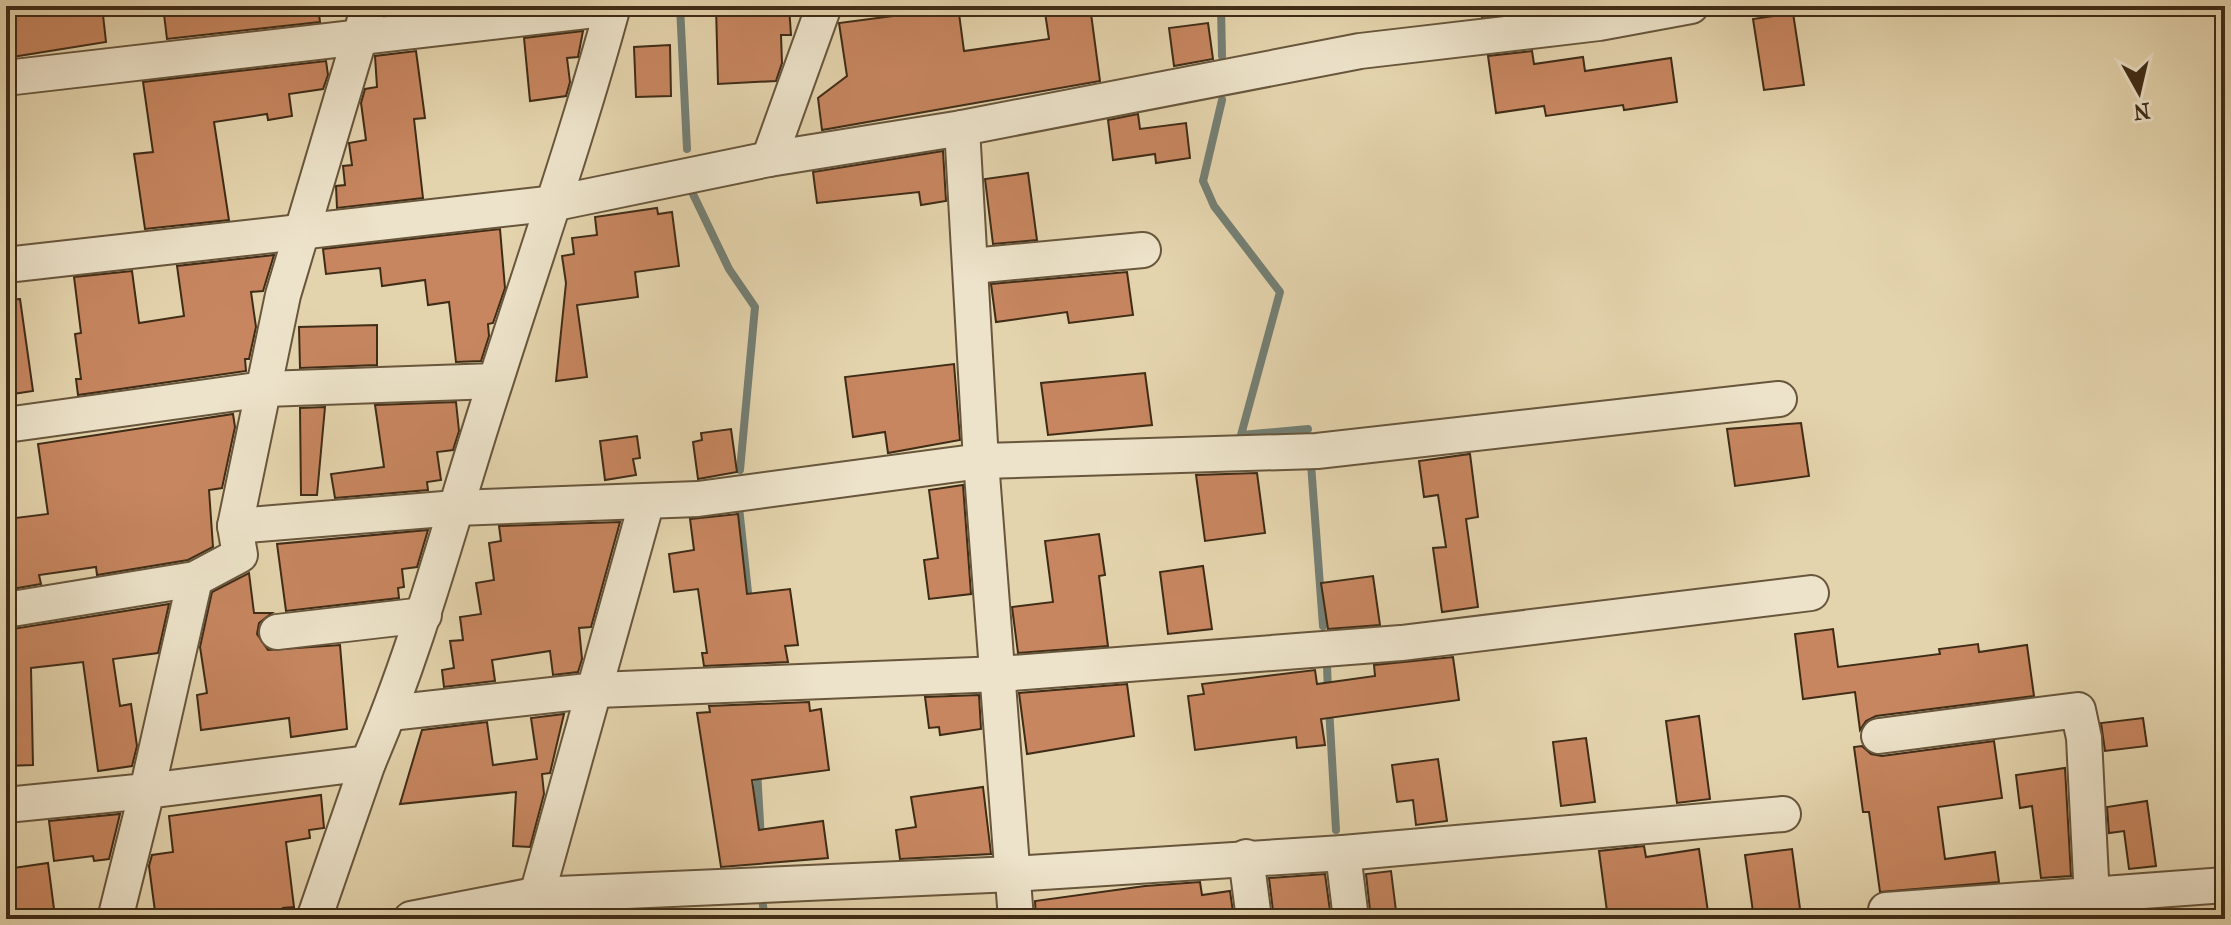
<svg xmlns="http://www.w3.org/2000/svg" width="2231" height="925" viewBox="0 0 2231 925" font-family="'IM FELL French Canon',serif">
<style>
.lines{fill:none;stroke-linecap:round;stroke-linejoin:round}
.stream{stroke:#747f74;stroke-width:8}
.building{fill:#c78660;stroke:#3f2c17;stroke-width:2}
.minor-casing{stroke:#68563c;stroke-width:38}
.minor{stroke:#ede3ca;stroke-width:34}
</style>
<rect width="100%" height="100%" fill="#e4d4ad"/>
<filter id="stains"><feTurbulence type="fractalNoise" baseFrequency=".0025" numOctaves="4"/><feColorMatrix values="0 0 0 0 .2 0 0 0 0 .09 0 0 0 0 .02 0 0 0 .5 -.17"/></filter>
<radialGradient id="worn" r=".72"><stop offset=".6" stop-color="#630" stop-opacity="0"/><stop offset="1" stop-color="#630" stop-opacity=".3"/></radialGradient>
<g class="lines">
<g class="stream">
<path d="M680,6L687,149"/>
<path d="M1221,6L1222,56"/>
<path d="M1222,100L1203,181L1214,206L1280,292L1241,435L1308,429"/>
<path d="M692,192L729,269L755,307L740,470"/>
<path d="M1311,464L1323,626"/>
<path d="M739,507L749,602"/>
<path d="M1327,665L1328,693"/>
<path d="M1329,707L1336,830"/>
<path d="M757,770L761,840"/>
<path d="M762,899L765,919"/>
</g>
</g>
<g class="building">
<path d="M6,6H102L106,42L6,58Z"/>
<path d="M163,6H318L320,22L167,39Z"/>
<path d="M716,6H789L791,35H781L782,63L776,81L718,84Z"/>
<path d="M923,6H958L964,51L1049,39L1044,6H1090L1100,81L822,130L818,98L847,76L839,23L923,12Z"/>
<path d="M1480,6H1525L1526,11L1482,17Z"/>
<path d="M1793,13L1804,85L1764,90L1753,19Z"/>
<path d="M1208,23L1213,59L1174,66L1169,28Z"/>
<path d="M583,31L578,57L567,58L570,82L566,96L530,101L524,38Z"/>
<path d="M670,45L671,96L636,97L634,47Z"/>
<path d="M416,51L425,118L414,119L423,198L337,208L336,186L345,185L343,166L352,165L349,143L366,140L361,103L365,89L377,87L375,56Z"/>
<path d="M1532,51L1534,64L1583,57L1585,71L1671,58L1677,102L1624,110L1623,105L1546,116L1544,106L1496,113L1488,56Z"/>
<path d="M326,61L328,75L323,89L289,94L292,116L268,120L267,114L214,122L229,220L145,229L134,154L153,152L143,82Z"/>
<path d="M1138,114L1140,129L1186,123L1190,158L1156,163L1155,154L1113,160L1108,120Z"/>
<path d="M943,151L946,201L921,205L919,192L817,203L813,172Z"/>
<path d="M1028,173L1037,240L993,244L985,179Z"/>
<path d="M657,208L658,214L672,212L679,266L635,272L638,297L577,305L587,377L556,381L566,283L562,256L574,254L572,238L597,235L595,217Z"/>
<path d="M500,229L505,288L493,323L488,324L489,336L481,361L456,362L449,302L428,305L425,280L382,286L380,268L326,274L323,249Z"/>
<path d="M274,255L263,291L251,292L256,327L249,359H245L246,371L78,395L76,379H81L75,334L81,333L74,277L132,271L139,323L184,316L177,266Z"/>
<path d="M1127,272L1133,315L1069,323L1067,312L996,322L991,284Z"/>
<path d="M20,299L33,391L6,395V300Z"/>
<path d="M377,325V365L300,368L299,327Z"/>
<path d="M954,364L960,440L888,453L885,432L853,437L845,377Z"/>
<path d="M1145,373L1152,425L1048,435L1041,383Z"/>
<path d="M456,402L459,431L453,450L437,452L441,480L427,482L428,490L335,498L331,474L384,467L375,405Z"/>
<path d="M325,407L317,495H301L300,408Z"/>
<path d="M233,414L235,427L222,488L209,490L213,547L188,560L97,575L96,567L39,575L41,584L6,590V563L13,562L7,519L48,514L38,444Z"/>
<path d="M1801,423L1809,476L1735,486L1727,429Z"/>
<path d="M731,429L737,472L698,479L693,442L702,440L701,433Z"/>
<path d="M637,436L640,458L633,459L636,475L605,480L600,441Z"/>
<path d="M1470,454L1478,517L1466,519L1478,607L1442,612L1433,548L1446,547L1438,495L1424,497L1419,461Z"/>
<path d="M1257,473L1265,533L1205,541L1196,475Z"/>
<path d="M963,485L971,594L929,599L924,560L938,558L929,490Z"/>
<path d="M738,514L747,594L790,589L798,645L785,646L788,662L704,666L702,653H707L698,589L674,592L669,554L694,550L690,519Z"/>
<path d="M620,522L591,627L579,628L582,659L578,672L553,675L550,651L492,660L495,681L444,687L442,670L454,668L450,641L463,640L460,617L481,614L476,583L494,580L489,543L501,541L499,526Z"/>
<path d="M428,530L417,567L402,569L404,587L398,588L399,598L286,611L277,544Z"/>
<path d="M1099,534L1105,575L1099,576L1108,646L1018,653L1012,607L1053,602L1045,541Z"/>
<path d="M1203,566L1212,629L1168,634L1160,572Z"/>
<path d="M249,573L254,613H272L259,623L257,634L268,650L340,645L347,729L291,737L289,718L201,730L197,695L207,693L200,647L212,592Z"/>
<path d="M1373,576L1380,625L1328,629L1321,583Z"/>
<path d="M169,604L158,653L113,659L120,706L131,704L137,746L132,766L98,771L83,662L31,668L33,765L6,766V630Z"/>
<path d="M1833,629L1838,667L1940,654L1939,649L1978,644L1979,652L2027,645L2034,696L1876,716L1866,721L1860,730L1855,692L1803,699L1795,634Z"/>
<path d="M1453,657L1459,700L1321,719L1325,745L1297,748L1296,737L1195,750L1188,696L1204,694L1202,684L1315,670L1317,684L1375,676L1374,665Z"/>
<path d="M1127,684L1134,736L1027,754L1019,693Z"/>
<path d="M979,695L981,729L940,735L939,727L929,728L925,697Z"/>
<path d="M809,702L810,711L821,709L829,770L752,780L759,830L823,821L828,858L721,867L697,713L710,712L709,706Z"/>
<path d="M564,714L550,773L542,774L544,794L530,847L513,846L516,792L400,804L422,730L487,722L493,765L537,759L531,718Z"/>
<path d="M1699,716L1710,799L1677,803L1666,721Z"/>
<path d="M2143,718L2147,746L2105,751L2101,723Z"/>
<path d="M1586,738L1595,802L1561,806L1553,742Z"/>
<path d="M1994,741L2002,798L1938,807L1945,859L1995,852L1999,882L1880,892L1869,812H1863L1854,747L1862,746L1871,754L1882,756Z"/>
<path d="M1438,759L1447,821L1416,825L1413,800L1397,802L1392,765Z"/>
<path d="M2065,768L2071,876L2041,878L2032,806L2020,808L2016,775Z"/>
<path d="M983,787L991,854L900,859L896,830L916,827L911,797Z"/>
<path d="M321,795L324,828L309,830L310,838L286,842L294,907L283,908L284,917L261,919V914L224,919H156L149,866L152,855L173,852L169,816Z"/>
<path d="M2147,801L2156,866L2129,869L2124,831L2109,833L2107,807Z"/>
<path d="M120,814L109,859L94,861L93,856L54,861L49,821Z"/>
<path d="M1644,846L1646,857L1699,849L1709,919H1608L1599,851Z"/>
<path d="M1792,849L1801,916L1754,919L1745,855Z"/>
<path d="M48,863L54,909L29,912L30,919H6V869Z"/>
<path d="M1391,871L1397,919H1371L1366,874Z"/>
<path d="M1325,874L1331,918L1306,919L1305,915L1274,919L1269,878Z"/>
<path d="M1200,882L1202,895L1230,891L1234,919H1036L1035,901L1145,886Z"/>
</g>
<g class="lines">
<defs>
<g id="minor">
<path d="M6,78L612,8"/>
<path d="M769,159L824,6"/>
<path d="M6,265L556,203L769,159L962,128"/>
<path d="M972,266L1143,250"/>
<path d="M6,425L265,389L495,381"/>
<path d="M235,526L456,508L698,499L981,461L1317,451L1779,399"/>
<path d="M6,610L195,579L240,555L235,526L283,295L369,6"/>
<path d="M277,632L424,615"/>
<path d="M390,713L597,690L1000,674L1401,643L1811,593"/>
<path d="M1879,736L2078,710L2084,738L2093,919"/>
<path d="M368,763C421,640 453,510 495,383C535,257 578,134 613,6"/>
<path d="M6,805L147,791L195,579"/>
<path d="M1343,853L1351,919"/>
<path d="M1246,857L1254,919"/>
<path d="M1886,910L2225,885"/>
<path d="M531,916L647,501"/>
<path d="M115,919L147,791L368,763L314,919"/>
<path d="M411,919L535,895L1013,874L1343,853L1783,814"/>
<path d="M1016,919L981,461L962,128L1360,51L1599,23L1691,6"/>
</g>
</defs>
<use href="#minor" class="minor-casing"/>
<use href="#minor" class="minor"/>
</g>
<rect width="2231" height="925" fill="none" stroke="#e4d4ad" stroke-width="32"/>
<rect x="8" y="8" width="2215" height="909" fill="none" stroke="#3f2c17" stroke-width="4"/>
<rect x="16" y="16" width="2199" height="893" fill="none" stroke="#3f2c17" stroke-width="2"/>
<g transform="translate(2139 92) rotate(172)" stroke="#ede3ca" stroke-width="6" paint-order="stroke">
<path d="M0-6L14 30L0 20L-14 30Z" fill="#3f2c17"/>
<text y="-12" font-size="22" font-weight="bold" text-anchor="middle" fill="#3f2c17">N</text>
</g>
<rect width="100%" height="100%" filter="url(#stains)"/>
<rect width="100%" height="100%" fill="url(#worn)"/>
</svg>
